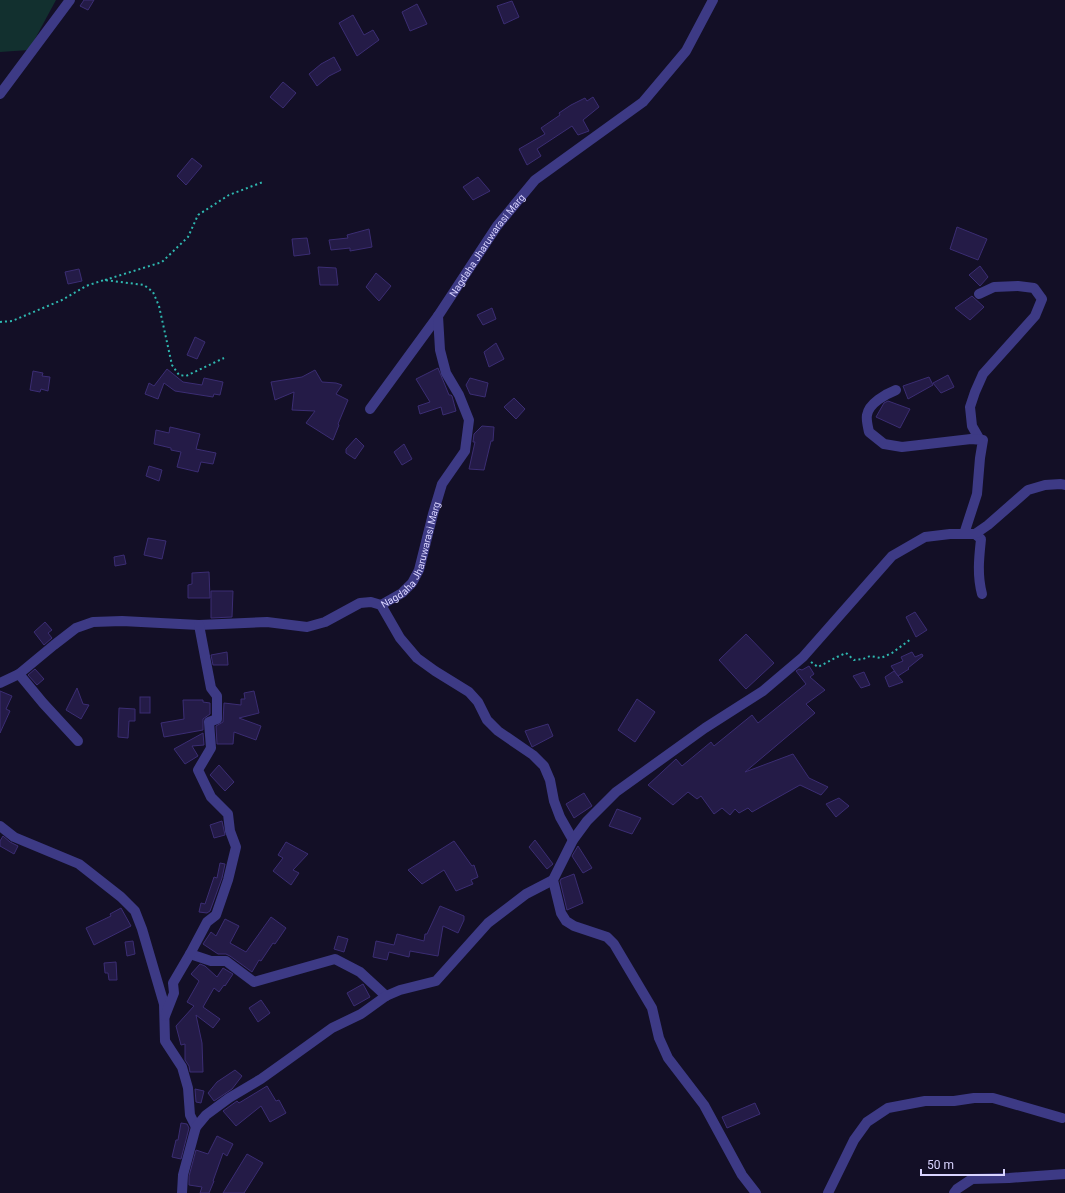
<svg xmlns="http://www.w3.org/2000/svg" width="1065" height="1193" viewBox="0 0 1065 1193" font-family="Roboto,sans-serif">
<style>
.green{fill:#12302f}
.building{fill:#241b47;stroke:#3b2d73}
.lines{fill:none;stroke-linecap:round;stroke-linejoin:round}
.path{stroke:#2fb8b0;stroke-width:2;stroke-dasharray:2 3;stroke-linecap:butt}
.minor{stroke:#3d3a85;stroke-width:10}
.labels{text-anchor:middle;stroke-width:3.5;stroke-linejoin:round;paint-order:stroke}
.street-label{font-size:10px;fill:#d9d4ff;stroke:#130f26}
</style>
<rect width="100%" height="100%" fill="#130f26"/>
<path class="green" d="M0,0H56L29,50L0,52Z"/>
<g class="building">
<path d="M84,0H94L88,10L80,6Z"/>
<path d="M512,1L519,17L504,24L497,6Z"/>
<path d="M417,4L427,24L410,31L402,12Z"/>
<path d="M353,15L364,35L373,30L379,40L357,56L339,23Z"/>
<path d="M334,57L341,70L329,76L317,86L309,74L321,64Z"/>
<path d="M283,82L296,93L283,108L270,97Z"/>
<path d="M593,97L599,107L583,120L589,131L578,135L572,126L537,149L541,156L527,165L519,149L545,134L541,128L560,115L559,113L571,105L585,98L587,101Z"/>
<path d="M192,158L202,166L186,185L177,176Z"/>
<path d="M478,177L490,191L473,200L463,187Z"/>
<path d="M957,227L987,239L978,260L950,249Z"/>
<path d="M369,229L372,247L350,251V248L331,250L329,240L348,238L347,235Z"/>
<path d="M307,238L310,254L294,256L292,239Z"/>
<path d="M980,266L988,277L980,286L969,275Z"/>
<path d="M318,267L336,268L338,285H320Z"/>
<path d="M79,269L82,281L68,284L65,272Z"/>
<path d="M376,273L391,286L379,301L366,287Z"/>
<path d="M972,296L984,307L970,320L955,308Z"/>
<path d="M492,308L496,319L483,325L477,315Z"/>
<path d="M195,337L205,342L197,359L187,355Z"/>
<path d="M496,343L504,359L489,367L484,352Z"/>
<path d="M438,368L449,395H451L452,396L456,411L443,415L441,407L420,414L418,406L430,402L416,379Z"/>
<path d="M167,369L183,382L202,385L204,378L223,382L220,395L214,394L213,397L175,391L164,383L158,399L145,394L149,383L154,386Z"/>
<path d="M315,370L322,382L336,383L342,385L336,394L348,400L338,424L339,425L333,440L306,423L315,411L292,410L294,392L275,400L271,382L302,377Z"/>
<path d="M33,371L43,373L42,376L50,377L48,391L41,389L40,392L30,390Z"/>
<path d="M948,375L954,387L941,393L933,383Z"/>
<path d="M929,377L933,385L908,399L903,386Z"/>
<path d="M470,378L488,383L485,397L470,394L466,385Z"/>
<path d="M514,398L525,409L516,419L504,407Z"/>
<path d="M888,401L910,409L900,428L876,417L884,403Z"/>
<path d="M482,426L494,427L493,441H491L484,470L469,469L475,442H473L474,434Z"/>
<path d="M170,427L200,434L196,449L216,453L213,464L201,462L198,472L177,467L181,452L171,450V448L154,444L156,430L169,433Z"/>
<path d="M356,438L364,446L355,459L346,453V449Z"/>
<path d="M404,444L412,459L402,465L394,452Z"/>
<path d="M149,466L162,470L159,481L146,476Z"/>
<path d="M148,538L166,541L162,559L144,555Z"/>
<path d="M124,555L126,564L115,566L114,557Z"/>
<path d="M209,572L210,598H188V585L192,584V573Z"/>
<path d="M211,591H233L232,617L211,618Z"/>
<path d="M915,612L927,630L916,637L906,617Z"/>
<path d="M45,622L52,630L48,633L52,638L44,645L34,632Z"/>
<path d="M746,634L774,663L746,689L719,660Z"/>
<path d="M227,652L228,665H213L211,655Z"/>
<path d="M912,652L915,657L922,654L923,656L908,668L909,669L898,676L891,666L903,661L901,657Z"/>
<path d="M809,666L814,674L810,677L825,690L806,704L815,713L745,772L793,754L809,778L828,787L821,795L800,785L752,812L748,808L739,813L735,809L730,815L722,808L714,814L701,796L697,799L688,792L673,805L648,785L676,759L682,766L711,742L714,746L752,715L758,723L806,684L796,671L799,669L802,670Z"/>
<path d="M35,669L44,679L37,685L28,675Z"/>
<path d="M894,671L903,682L889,687L885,677Z"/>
<path d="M864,672L870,685L861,688L853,676Z"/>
<path d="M77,688L83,704L89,705L81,719L66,710Z"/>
<path d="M0,691L12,696L6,709L10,711L0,733Z"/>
<path d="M254,691L259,713L239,718L261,726L256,740L234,732L233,744H217L216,726L223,722L224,703L241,705V699H245L244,693Z"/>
<rect x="140" y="697" width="10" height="16"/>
<path d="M637,699L655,712L635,742L618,730Z"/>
<path d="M183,700H203V702L210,703V714L203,719V730L164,737L161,723L184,719Z"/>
<path d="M119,708L135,709V721H129L128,738L118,737Z"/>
<path d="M548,724L553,736L532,747L525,731Z"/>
<path d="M203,733L204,745L192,746L198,756L185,764L174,749Z"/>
<path d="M219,765L234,782L225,791L210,775Z"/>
<path d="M584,793L592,806L574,818L566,804Z"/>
<path d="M839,798L849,806L836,817L826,804Z"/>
<path d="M617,809L641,818L632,834L609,826Z"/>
<path d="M222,821L225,835L214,838L210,825Z"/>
<path d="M3,836L10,842L18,846L14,854L0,846V841Z"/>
<path d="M535,840L553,864L547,869L529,847Z"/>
<path d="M454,841L472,866L474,865L478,877L471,880L473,884L456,891L444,870L422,884L408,870Z"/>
<path d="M286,842L308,854L293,870L299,873L291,885L273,871L283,858L278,855Z"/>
<path d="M578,846L592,868L583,873L572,856Z"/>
<path d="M220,863L225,864L222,878L210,911L207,913L199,912L201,903L205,904L214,877L217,878Z"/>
<path d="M574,874L583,903L567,910L560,881L561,879Z"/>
<path d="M440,906L464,916V920L458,933L443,926L438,956L410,951L409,957L389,952L387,960L373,957L376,941L394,945L397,934L424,941L425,934H427Z"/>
<path d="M121,908L131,926L94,945L86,928L111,916L110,914Z"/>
<path d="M271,917L286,928L275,944L273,943L261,961L259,960L252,972L230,956L226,954H218L203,944L211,932L216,936L225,919L239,926L230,943L246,952Z"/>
<path d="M338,936L348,939L344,952L334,949Z"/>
<path d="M133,941L135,954L127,956L125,942Z"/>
<path d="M116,962L117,980H109L108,973H105L104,963Z"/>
<path d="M200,964L205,966L217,977L223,968L233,974L225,986L224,985L219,992L214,988L203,1007L220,1019L213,1028L196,1015L202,1043L203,1072H190L189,1066L185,1060V1044L181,1045L176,1026L194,1006L187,1002L199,981L191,974Z"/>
<path d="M363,984L370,997L354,1006L347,993Z"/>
<path d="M261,1000L270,1013L258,1022L249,1008Z"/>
<path d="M235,1070L242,1076L232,1089L214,1101L208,1093L217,1082Z"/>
<path d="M267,1086L276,1101L279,1100L286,1113L270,1122L261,1106L236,1126L223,1111L237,1101L239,1103Z"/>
<path d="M195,1089L204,1091L201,1103L196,1102Z"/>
<path d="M755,1103L760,1114L727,1128L722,1117Z"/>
<path d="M181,1123L187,1124L189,1128L181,1159L172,1157L176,1140H178Z"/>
<path d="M217,1136L233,1144L227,1156L223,1153L213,1181H214L209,1193H200L202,1187L189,1185V1176L196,1150L208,1154Z"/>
<path d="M247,1154L263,1163L244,1193H223Z"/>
</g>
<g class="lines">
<g class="path">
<path d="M105,280L162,262L188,237L198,215L229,195L263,182"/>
<path d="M0,322L12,321L62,300L86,286L104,280L144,285L153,292L159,306L172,365L179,375L186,376L224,358"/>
<path d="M811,662L818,667L837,657L846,653L854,660L863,659L870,656L881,658L892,653L911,639"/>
</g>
<g class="minor">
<path d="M0,94L70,0"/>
<path d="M979,294L994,287L1018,286L1034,288L1042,299L1035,316L983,374L975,392L970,407L972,426L980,440"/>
<path d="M896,390C886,394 869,403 867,415C866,420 868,427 869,432L884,444L902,447L971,439L983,440L980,458L977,494L964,534"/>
<path d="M370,409L438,316"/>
<path d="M975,534L981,539C979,558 977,575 982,594"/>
<path id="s1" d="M381,605L402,593L412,583L419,570L433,514L442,484L465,451L469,420L459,395L446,373L440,350L438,316L497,226L535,180L643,102L686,51L713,0"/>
<path d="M381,605L400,638L417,658L435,671L469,692L478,702L487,720L498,731L533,755L544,766L550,780L554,801L560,817L573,840"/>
<path d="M19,674L43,703L78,741"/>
<path d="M0,683L19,674L54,645L76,628L93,622L122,621L199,625L267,622L307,627L325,622L360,603L371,602L381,605"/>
<path d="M0,826L14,837L79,864L121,897L135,911L142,929L164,1004L165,1041L182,1067L188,1088L190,1115L196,1127"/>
<path d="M190,954L211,961H226L254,982L335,959L360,972L386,996"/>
<path d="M165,1016L174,993L173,983L190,954L207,922L216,915L228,880L236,847L230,831L228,814L211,797L198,770L211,748L209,722L217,719V696L211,688L199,625"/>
<path d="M182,1193L183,1175L194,1134L196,1127L206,1115L229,1098L261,1079L289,1059L332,1028L361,1014L386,996L400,990L436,981L488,923L526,894L553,880"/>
<path d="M756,1193L742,1175L704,1105L668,1058L659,1038L652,1008L614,944L607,937L574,926L566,921L561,913L553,880L573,840L587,821L616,792L705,728L763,691L803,657L892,556L925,537L950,534H975L988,525L1028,490L1045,485L1061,484L1065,485"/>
<path d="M828,1193L854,1140L867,1122L888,1108L925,1101H954L974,1098H993L1062,1118"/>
<path d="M954,1193L957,1189L972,1179L1009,1178L1065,1174"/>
</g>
</g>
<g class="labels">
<g class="street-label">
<text dy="4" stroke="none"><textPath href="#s1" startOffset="410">Nagdaha Jharuwarasi Marg</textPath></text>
<text dy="4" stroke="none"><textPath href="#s1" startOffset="62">Nagdaha Jharuwarasi Marg</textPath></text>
</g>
</g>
<path d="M921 1169v6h83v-6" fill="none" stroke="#d9d4ff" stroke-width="2"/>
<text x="927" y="1169" font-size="12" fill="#d9d4ff" stroke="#130f26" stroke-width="3" paint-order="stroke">50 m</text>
</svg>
